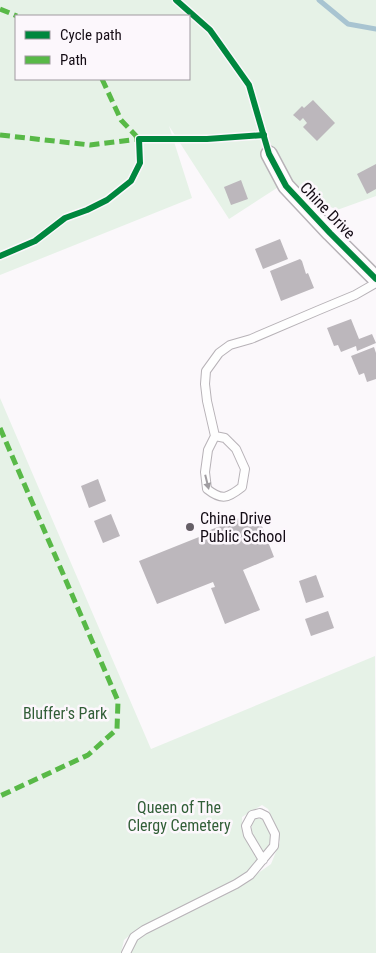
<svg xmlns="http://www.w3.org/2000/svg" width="376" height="953" viewBox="0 0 376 953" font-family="'Roboto Condensed',sans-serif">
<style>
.green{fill:#e6f2e7;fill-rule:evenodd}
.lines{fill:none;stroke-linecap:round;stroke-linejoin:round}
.stream{stroke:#a8c4d1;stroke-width:5}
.building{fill:#bcb7bc}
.service-casing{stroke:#b7b2b7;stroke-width:10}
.minor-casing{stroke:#b7b2b7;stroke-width:18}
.service{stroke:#fefefe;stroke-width:8}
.minor{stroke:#fefefe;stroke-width:15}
.quiet{stroke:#58b947;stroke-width:5;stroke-dasharray:10 5;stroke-linecap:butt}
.cycleway-casing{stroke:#fcf7fc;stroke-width:9}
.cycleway{stroke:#00873e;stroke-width:6}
.oneway{fill:#a09da1}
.poi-dot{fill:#655f66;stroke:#fcf7fc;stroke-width:2}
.labels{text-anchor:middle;stroke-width:5;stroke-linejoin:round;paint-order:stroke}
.street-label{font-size:16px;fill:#140c15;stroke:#fcf7fc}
.poi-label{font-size:16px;fill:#140c15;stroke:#fcf7fc;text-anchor:start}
.park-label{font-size:16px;fill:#315e37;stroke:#fcf7fc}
</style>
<rect width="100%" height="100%" fill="#fbf8fb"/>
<g class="green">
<path d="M0,0H376V196L337,210L283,184L229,219L169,126L192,198L0,275ZM16,16H189V79H16Z"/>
<path d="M0,398L151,749L375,656L376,953H130L134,942L140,936L241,885L271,864L280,842L273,819L268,809L262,805L242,817C242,825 244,833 248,840C252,848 258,854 258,862L246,876L136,930L124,940L121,953H0Z"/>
<path d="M255,818C273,818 274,842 264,853C256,843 246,830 255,818Z"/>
</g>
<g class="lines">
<path class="stream" d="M319,0L348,24L376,29"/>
</g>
<g class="building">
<path d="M313,100L335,123L317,141L303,127L307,123L303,118L300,121L293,115L302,106L304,108Z"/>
<path d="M376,164V189L367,194L357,174Z"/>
<path d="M241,180L248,199L231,205L224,187Z"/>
<path d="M280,239L288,259L263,269L255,249Z"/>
<path d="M300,259L302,261L306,274L308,273L314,288L281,301L270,271Z"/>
<path d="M351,319L359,339L372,334L376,343L357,351L356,346L341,352L338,345L334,346L327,328Z"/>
<path d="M374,347L376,353V379L367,382L364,373L359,375L351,356Z"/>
<path d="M98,479L106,501L89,508L81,486Z"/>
<path d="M256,511L274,557L243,570L260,610L225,624L211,588L215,587L213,582L157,604L139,561L209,533L208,531Z"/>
<path d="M111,514L120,536L103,543L94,521Z"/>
<path d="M316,575L324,597L306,603L299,581Z"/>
<path d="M328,611L334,628L311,636L305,619Z"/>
</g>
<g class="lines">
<defs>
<g id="service">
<path d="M215,436L225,438L236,449L245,469L242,487C228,498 222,501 207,489L205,472L208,450L215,436L207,401L205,384L206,371L219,353L230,345L251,339L319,310L355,295L376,283"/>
<path d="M126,953L134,937L144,930L236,884L250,875L274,846L275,834L266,816L260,813L252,815L246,826L248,835L263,860"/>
</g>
<path id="minor" d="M269,154L286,186L330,233L376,279"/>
</defs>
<use href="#service" class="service-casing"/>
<use href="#minor" class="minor-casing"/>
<use href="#service" class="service"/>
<use href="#minor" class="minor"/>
<g class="quiet">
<path d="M0,9L17,16"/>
<path d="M102,79L121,120L139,139"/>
<path d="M0,135L90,145L139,139"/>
<path d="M0,428L118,701L117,729L88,755L0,796"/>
</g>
<defs>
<g id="cycleway">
<path d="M176,0L210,30L249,85L269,154L286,186L330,233L376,279"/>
<path d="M0,256L35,241L65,218L87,210L107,200L131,181L140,163L139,139H207L264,135"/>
</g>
</defs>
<use href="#cycleway" class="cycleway-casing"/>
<use href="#cycleway" class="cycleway"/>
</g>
<defs><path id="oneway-solid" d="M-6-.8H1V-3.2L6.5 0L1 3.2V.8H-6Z" transform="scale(1.25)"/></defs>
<use class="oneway" href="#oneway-solid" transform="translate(207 482) rotate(76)"/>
<circle class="poi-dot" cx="190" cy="527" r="5"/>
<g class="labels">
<g class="street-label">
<text transform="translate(328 210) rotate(46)" y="6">Chine Drive</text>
</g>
<g class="poi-label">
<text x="200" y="524">Chine Drive<tspan x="200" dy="18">Public School</tspan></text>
</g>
<g class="park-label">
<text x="65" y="719">Bluffer's Park</text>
<text x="179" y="813">Queen of The<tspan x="179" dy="18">Clergy Cemetery</tspan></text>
</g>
</g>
<rect x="15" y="15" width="175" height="65" fill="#fcf7fc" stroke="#9f99a0"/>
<rect x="25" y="31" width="25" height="8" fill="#00873e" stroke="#9f99a0"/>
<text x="60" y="40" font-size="15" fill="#140c15">Cycle path</text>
<rect x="25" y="56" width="25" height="8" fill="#58b947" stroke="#9f99a0"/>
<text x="60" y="65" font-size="15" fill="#140c15">Path</text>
</svg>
